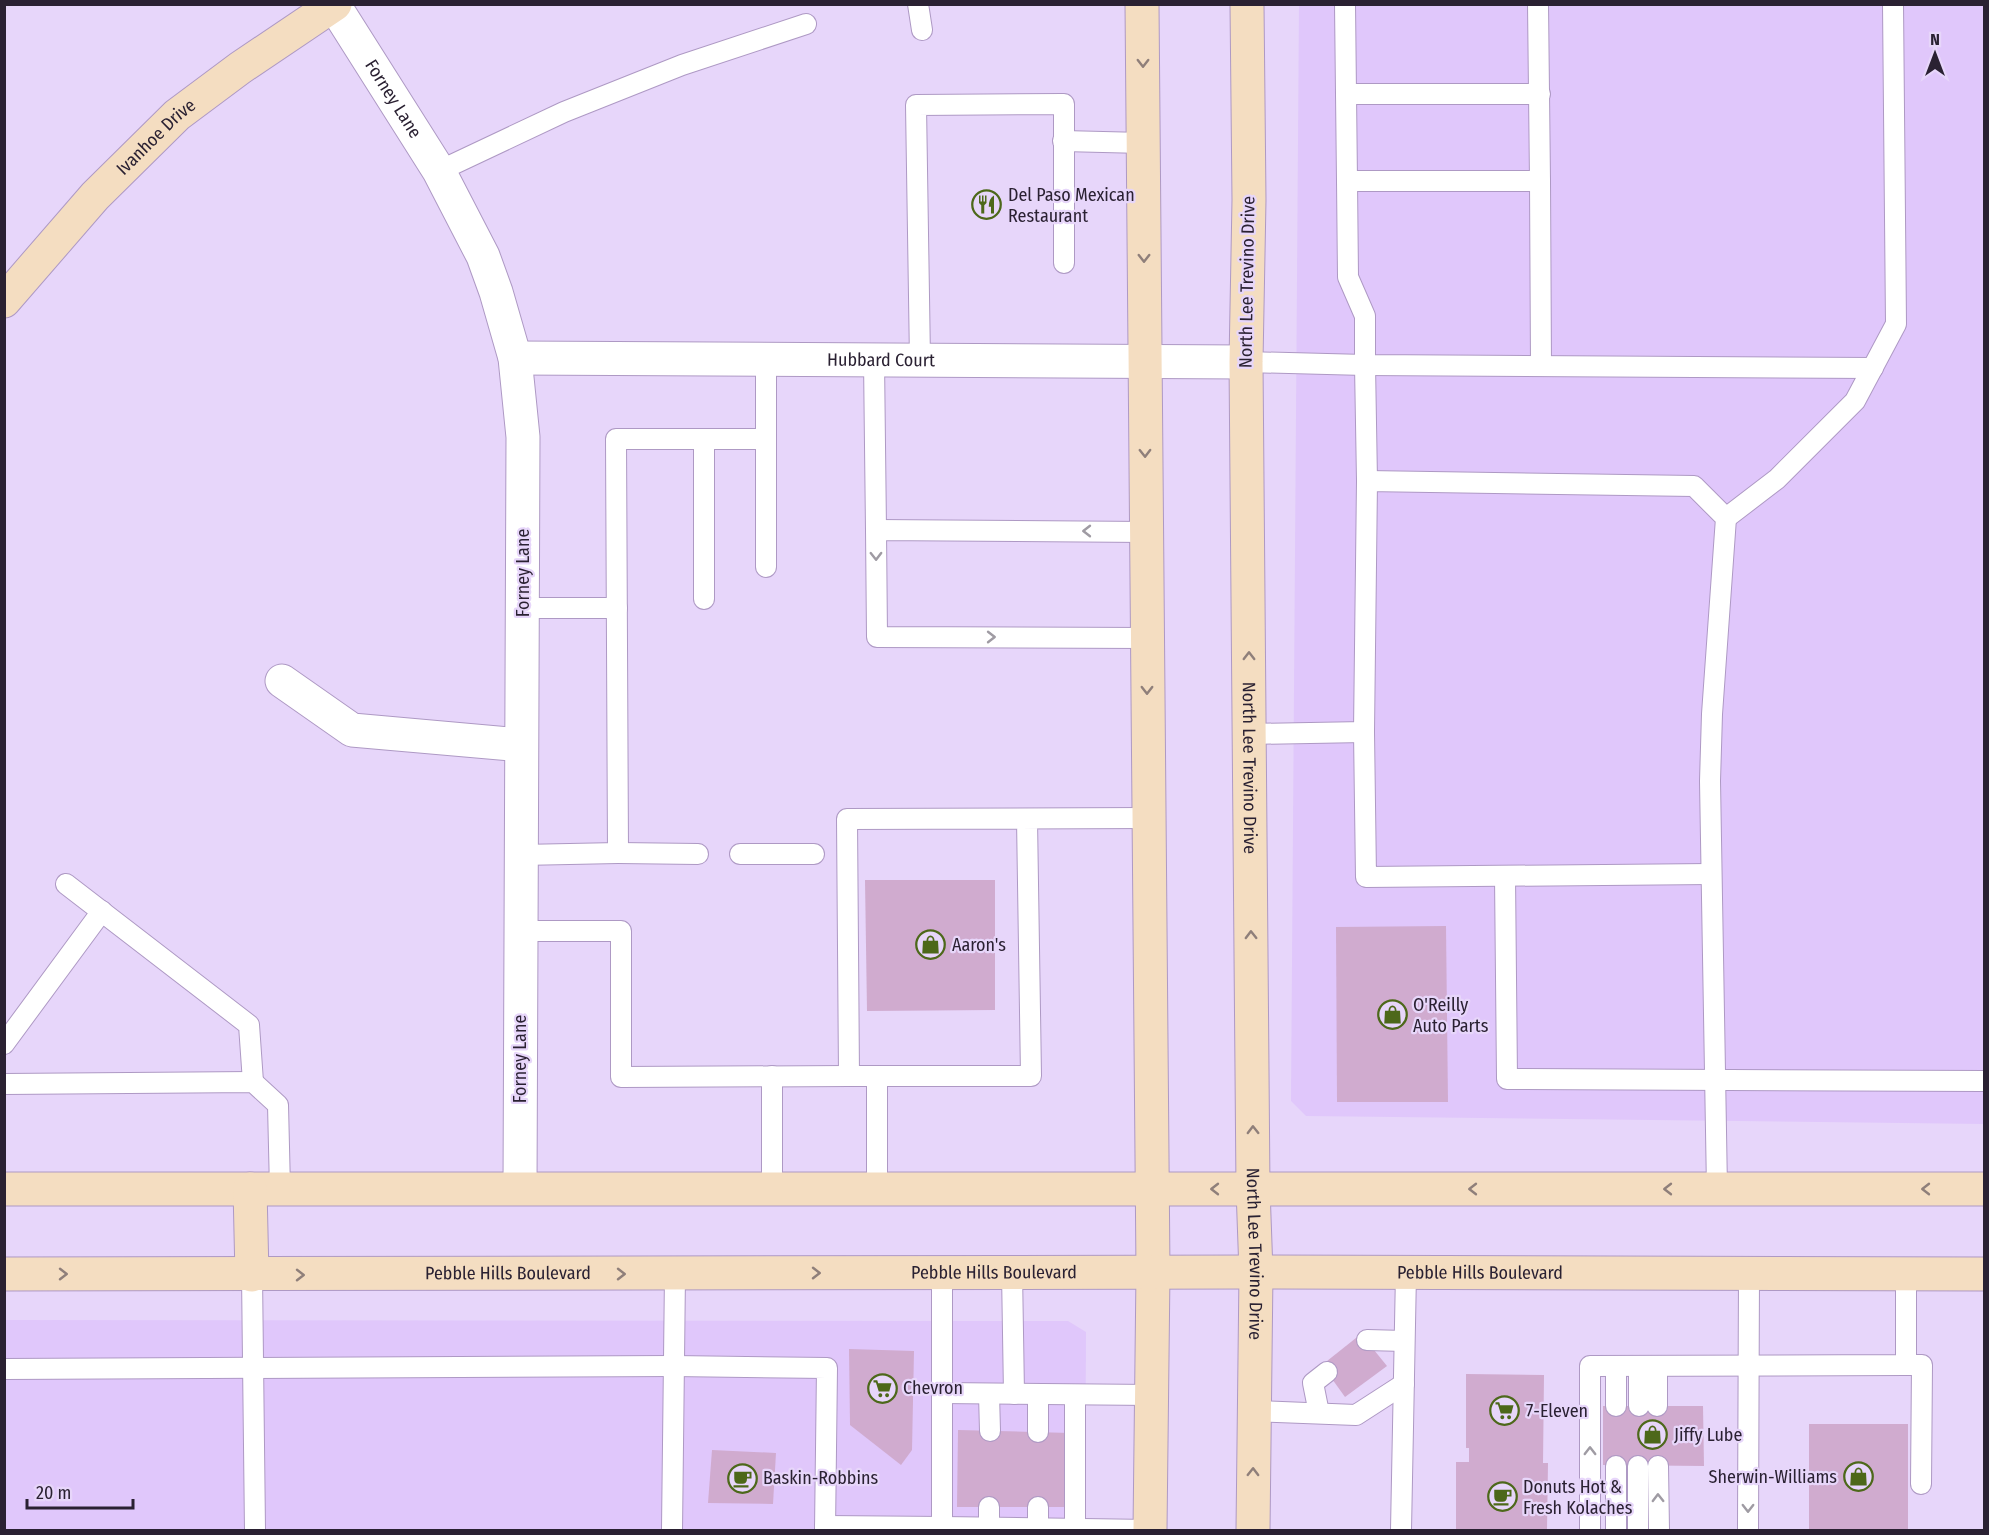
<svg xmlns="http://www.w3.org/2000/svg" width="1989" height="1535" viewBox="0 0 1989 1535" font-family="'Fira Sans Condensed',sans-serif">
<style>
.built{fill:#e0c7fb}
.building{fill:#d0abcf}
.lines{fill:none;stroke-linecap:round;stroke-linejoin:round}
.lane-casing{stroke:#ae99c4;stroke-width:22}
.street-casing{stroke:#ae99c4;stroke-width:35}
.secondary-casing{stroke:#ae99c4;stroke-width:35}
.lane{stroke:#fff;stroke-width:20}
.street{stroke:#fff;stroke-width:33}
.secondary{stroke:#f4ddc1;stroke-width:33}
.oneway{stroke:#8f7f7a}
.oneway2{stroke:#9f9ba3}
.labels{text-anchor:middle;stroke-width:4.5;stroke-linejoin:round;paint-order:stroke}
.street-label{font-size:18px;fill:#2a2132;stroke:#e7d6fa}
.poi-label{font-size:18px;fill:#2a2132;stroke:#e7d6fa;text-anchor:start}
</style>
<rect width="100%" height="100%" fill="#e7d6fa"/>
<g class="built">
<path d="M1299,5H1984V1124L1306,1116L1291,1101Z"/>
<path d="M5,1320L1068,1321L1086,1332L1085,1530H5Z"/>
</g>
<g class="building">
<path d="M865,880H995V1010L867,1011Z"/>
<path d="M1446,926L1448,1102H1337L1336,927Z"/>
<path d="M1361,1334L1387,1366L1345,1397L1322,1365Z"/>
<path d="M849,1349L914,1351L912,1450L901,1465L850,1425Z"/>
<path d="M1466,1374L1544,1375L1543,1463H1548L1547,1530H1456V1462H1469V1448H1466Z"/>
<path d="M1603,1406H1703L1704,1466L1603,1465Z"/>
<rect x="1809" y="1424" width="99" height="106"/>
<path d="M958,1430L1070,1433L1069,1507H957Z"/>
<path d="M712,1450L776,1453L773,1504L708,1503Z"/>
</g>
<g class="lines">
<defs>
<g id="lane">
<path d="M918,4L922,30"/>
<path d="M1345,4L1346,94H1540"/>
<path d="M1538,4L1540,181H1347L1348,277L1365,316V365L1873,368"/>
<path d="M1346,94L1347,181"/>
<path d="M1063,141L1143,143"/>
<path d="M439,171L564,112L682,65L806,24"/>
<path d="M1540,181L1541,366"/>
<path d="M766,359V567"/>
<path d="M874,360L876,530"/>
<path d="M920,360L916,105L1064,104V263"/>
<path d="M1246,362L1365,365L1367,481"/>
<path d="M704,439V599"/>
<path d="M1726,518L1777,479L1855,401L1896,324L1893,4"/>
<path d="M1146,532L876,530L877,637L1147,638"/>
<path d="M522,608H617"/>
<path d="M1364,732L1366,877L1711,874"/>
<path d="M1249,734L1364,732L1367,481L1694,486L1726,518L1712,714L1710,781L1717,1189"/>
<path d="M1027,819L1031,1076H849L847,819L1148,818"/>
<path d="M618,853L698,854"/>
<path d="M740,854H814"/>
<path d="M521,855L618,853L616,439H766"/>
<path d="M1505,876L1507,1079L1984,1081"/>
<path d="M66,884L249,1025L253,1082"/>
<path d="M521,931H621V1077L849,1076"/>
<path d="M4,1044L102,911"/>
<path d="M772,1076V1189"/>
<path d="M877,1076V1189"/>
<path d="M4,1084L253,1082L278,1105L280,1189"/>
<path d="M1012,1272L1014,1394"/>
<path d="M252,1275L255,1530"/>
<path d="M1367,1340L1404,1341"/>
<path d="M1906,1365H1922L1921,1484"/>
<path d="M1616,1366V1406"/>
<path d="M1657,1366V1406"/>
<path d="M4,1369L674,1366L827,1368L825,1530"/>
<path d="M942,1393L1152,1395"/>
<path d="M989,1394L990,1431"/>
<path d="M1038,1395V1432"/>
<path d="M1075,1395V1530"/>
<path d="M1639,1406V1366"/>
<path d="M1254,1411L1356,1415L1404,1384"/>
<path d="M1319,1413L1313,1383L1327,1372"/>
<path d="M1616,1466V1530"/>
<path d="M1658,1466L1659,1530"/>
<path d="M989,1507V1528"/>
<path d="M1038,1507V1529"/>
<path d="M825,1526L942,1527V1273"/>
<path d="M942,1527L1150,1530"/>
<path d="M672,1530L675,1274"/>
<path d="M1401,1530L1406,1273"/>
<path d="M1590,1530V1366L1906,1365V1274"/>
<path d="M1638,1530V1466"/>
<path d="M1748,1530L1749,1273"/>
</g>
<g id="street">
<path id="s1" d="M334,5L439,171L483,256L496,292L515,358L523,437L520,1188"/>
<path id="s2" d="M515,358L1246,362"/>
<path d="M282,681L352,730L521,745"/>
</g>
<g id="secondary">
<path d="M1142,4L1153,1272L1150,1530"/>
<path id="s3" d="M1247,4L1249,200L1246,362L1253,1189L1256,1272L1253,1530"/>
<path id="s4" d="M4,301L95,196L177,115L240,68L335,4"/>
<path d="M4,1189H1984"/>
<path d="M250,1189L252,1275"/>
<path id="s5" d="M4,1274L1256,1272L1984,1274"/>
</g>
</defs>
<use href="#lane" class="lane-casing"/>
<use href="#street" class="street-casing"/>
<use href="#secondary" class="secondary-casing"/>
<use href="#lane" class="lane"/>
<use href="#street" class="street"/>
<use href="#secondary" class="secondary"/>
</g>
<defs><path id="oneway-chevron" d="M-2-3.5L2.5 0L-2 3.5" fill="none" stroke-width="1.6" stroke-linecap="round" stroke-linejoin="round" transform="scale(1.5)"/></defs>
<g class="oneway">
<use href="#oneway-chevron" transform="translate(1143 63) rotate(90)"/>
<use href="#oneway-chevron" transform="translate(1144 258) rotate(90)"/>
<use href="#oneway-chevron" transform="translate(1145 453) rotate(89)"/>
<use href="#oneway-chevron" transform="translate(1249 656) rotate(-90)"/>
<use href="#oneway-chevron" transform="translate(1147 690) rotate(90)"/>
<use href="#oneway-chevron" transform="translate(1251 935) rotate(-91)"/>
<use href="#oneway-chevron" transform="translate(1253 1130) rotate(-91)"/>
<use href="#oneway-chevron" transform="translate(1215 1189) rotate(180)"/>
<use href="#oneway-chevron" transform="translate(1473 1189) rotate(180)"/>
<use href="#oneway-chevron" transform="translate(1668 1189) rotate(180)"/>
<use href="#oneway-chevron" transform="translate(1926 1189) rotate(180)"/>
<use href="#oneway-chevron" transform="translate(816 1273)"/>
<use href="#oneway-chevron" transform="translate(63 1274)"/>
<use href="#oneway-chevron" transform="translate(621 1274)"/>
<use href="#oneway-chevron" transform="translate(300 1275)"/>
<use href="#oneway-chevron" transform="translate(1253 1472) rotate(-89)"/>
</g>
<g class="oneway2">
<use href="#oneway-chevron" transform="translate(1087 531) rotate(-180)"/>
<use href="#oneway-chevron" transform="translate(876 556) rotate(89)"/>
<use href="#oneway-chevron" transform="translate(991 637)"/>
<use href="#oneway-chevron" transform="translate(1590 1451) rotate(-90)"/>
<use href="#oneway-chevron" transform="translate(1658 1498) rotate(-91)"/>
<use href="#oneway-chevron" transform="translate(1748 1508) rotate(90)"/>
</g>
<defs>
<symbol id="restaurant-ring" viewBox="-11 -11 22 22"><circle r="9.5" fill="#e7d6fa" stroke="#4d681a" stroke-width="1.5"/><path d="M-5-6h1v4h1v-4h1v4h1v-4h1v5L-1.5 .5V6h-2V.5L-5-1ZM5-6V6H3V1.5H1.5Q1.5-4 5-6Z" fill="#4d681a"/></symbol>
<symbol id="shop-ring" viewBox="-11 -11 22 22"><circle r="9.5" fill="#e7d6fa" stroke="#4d681a" stroke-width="1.5"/><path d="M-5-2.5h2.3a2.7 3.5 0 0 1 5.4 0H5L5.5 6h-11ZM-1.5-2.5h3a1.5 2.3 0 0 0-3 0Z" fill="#4d681a"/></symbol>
<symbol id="supermarket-ring" viewBox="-11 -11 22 22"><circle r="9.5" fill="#e7d6fa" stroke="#4d681a" stroke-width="1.5"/><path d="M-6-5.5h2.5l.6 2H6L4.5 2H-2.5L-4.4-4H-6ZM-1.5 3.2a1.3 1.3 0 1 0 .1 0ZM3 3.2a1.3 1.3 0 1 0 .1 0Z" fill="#4d681a"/></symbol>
<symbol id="cafe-ring" viewBox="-11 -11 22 22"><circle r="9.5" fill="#e7d6fa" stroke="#4d681a" stroke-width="1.5"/><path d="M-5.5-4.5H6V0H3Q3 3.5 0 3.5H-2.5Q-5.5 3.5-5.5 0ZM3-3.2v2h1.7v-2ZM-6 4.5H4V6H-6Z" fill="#4d681a"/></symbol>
</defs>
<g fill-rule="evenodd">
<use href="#restaurant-ring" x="970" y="188" width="33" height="33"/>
<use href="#shop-ring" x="914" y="928" width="33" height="33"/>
<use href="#shop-ring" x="1376" y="998" width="33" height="33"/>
<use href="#supermarket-ring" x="866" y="1372" width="33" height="33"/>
<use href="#supermarket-ring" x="1488" y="1394" width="33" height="33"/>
<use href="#shop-ring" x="1636" y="1418" width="33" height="33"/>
<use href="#shop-ring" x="1842" y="1460" width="33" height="33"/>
<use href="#cafe-ring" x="726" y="1462" width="33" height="33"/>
<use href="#cafe-ring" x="1486" y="1480" width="33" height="33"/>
</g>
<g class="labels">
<g class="street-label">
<text dy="6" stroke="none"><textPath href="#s1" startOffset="111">Forney Lane</textPath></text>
<text dy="6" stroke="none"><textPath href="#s4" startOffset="224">Ivanhoe Drive</textPath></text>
<text transform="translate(1247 282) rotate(-89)" y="6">North Lee Trevino Drive</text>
<text dy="6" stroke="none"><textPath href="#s2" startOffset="366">Hubbard Court</textPath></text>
<text transform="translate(523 573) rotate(-90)" y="6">Forney Lane</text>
<text dy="6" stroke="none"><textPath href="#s3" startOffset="764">North Lee Trevino Drive</textPath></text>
<text transform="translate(520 1059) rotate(-90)" y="6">Forney Lane</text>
<text dy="6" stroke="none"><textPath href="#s3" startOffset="1250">North Lee Trevino Drive</textPath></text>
<text dy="6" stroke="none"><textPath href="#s5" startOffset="990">Pebble Hills Boulevard</textPath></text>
<text dy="6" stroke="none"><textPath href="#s5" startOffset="1476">Pebble Hills Boulevard</textPath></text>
<text dy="6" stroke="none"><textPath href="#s5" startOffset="504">Pebble Hills Boulevard</textPath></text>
</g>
<g class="poi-label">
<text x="1008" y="201">Del Paso Mexican<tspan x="1008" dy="21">Restaurant</tspan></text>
<text x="952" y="951">Aaron's</text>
<text x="1413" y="1011">O'Reilly<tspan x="1413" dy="21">Auto Parts</tspan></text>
<text x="903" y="1394">Chevron</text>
<text x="1526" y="1417">7-Eleven</text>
<text x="1674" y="1441">Jiffy Lube</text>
<text x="1837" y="1483" text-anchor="end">Sherwin-Williams</text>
<text x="763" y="1484">Baskin-Robbins</text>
<text x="1523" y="1493">Donuts Hot &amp;<tspan x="1523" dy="21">Fresh Kolaches</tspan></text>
</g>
</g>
<rect width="1989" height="1535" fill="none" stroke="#2a2132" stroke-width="12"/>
<g transform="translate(1935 54)" stroke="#e7d6fa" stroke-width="4.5" paint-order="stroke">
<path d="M0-4.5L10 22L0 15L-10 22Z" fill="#2a2132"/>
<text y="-9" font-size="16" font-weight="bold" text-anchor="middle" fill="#2a2132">N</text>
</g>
<path d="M27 1499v9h106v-9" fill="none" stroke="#2a2132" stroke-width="3"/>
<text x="36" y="1499" font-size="18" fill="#2a2132" stroke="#e7d6fa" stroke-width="4.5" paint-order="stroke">20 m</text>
</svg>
